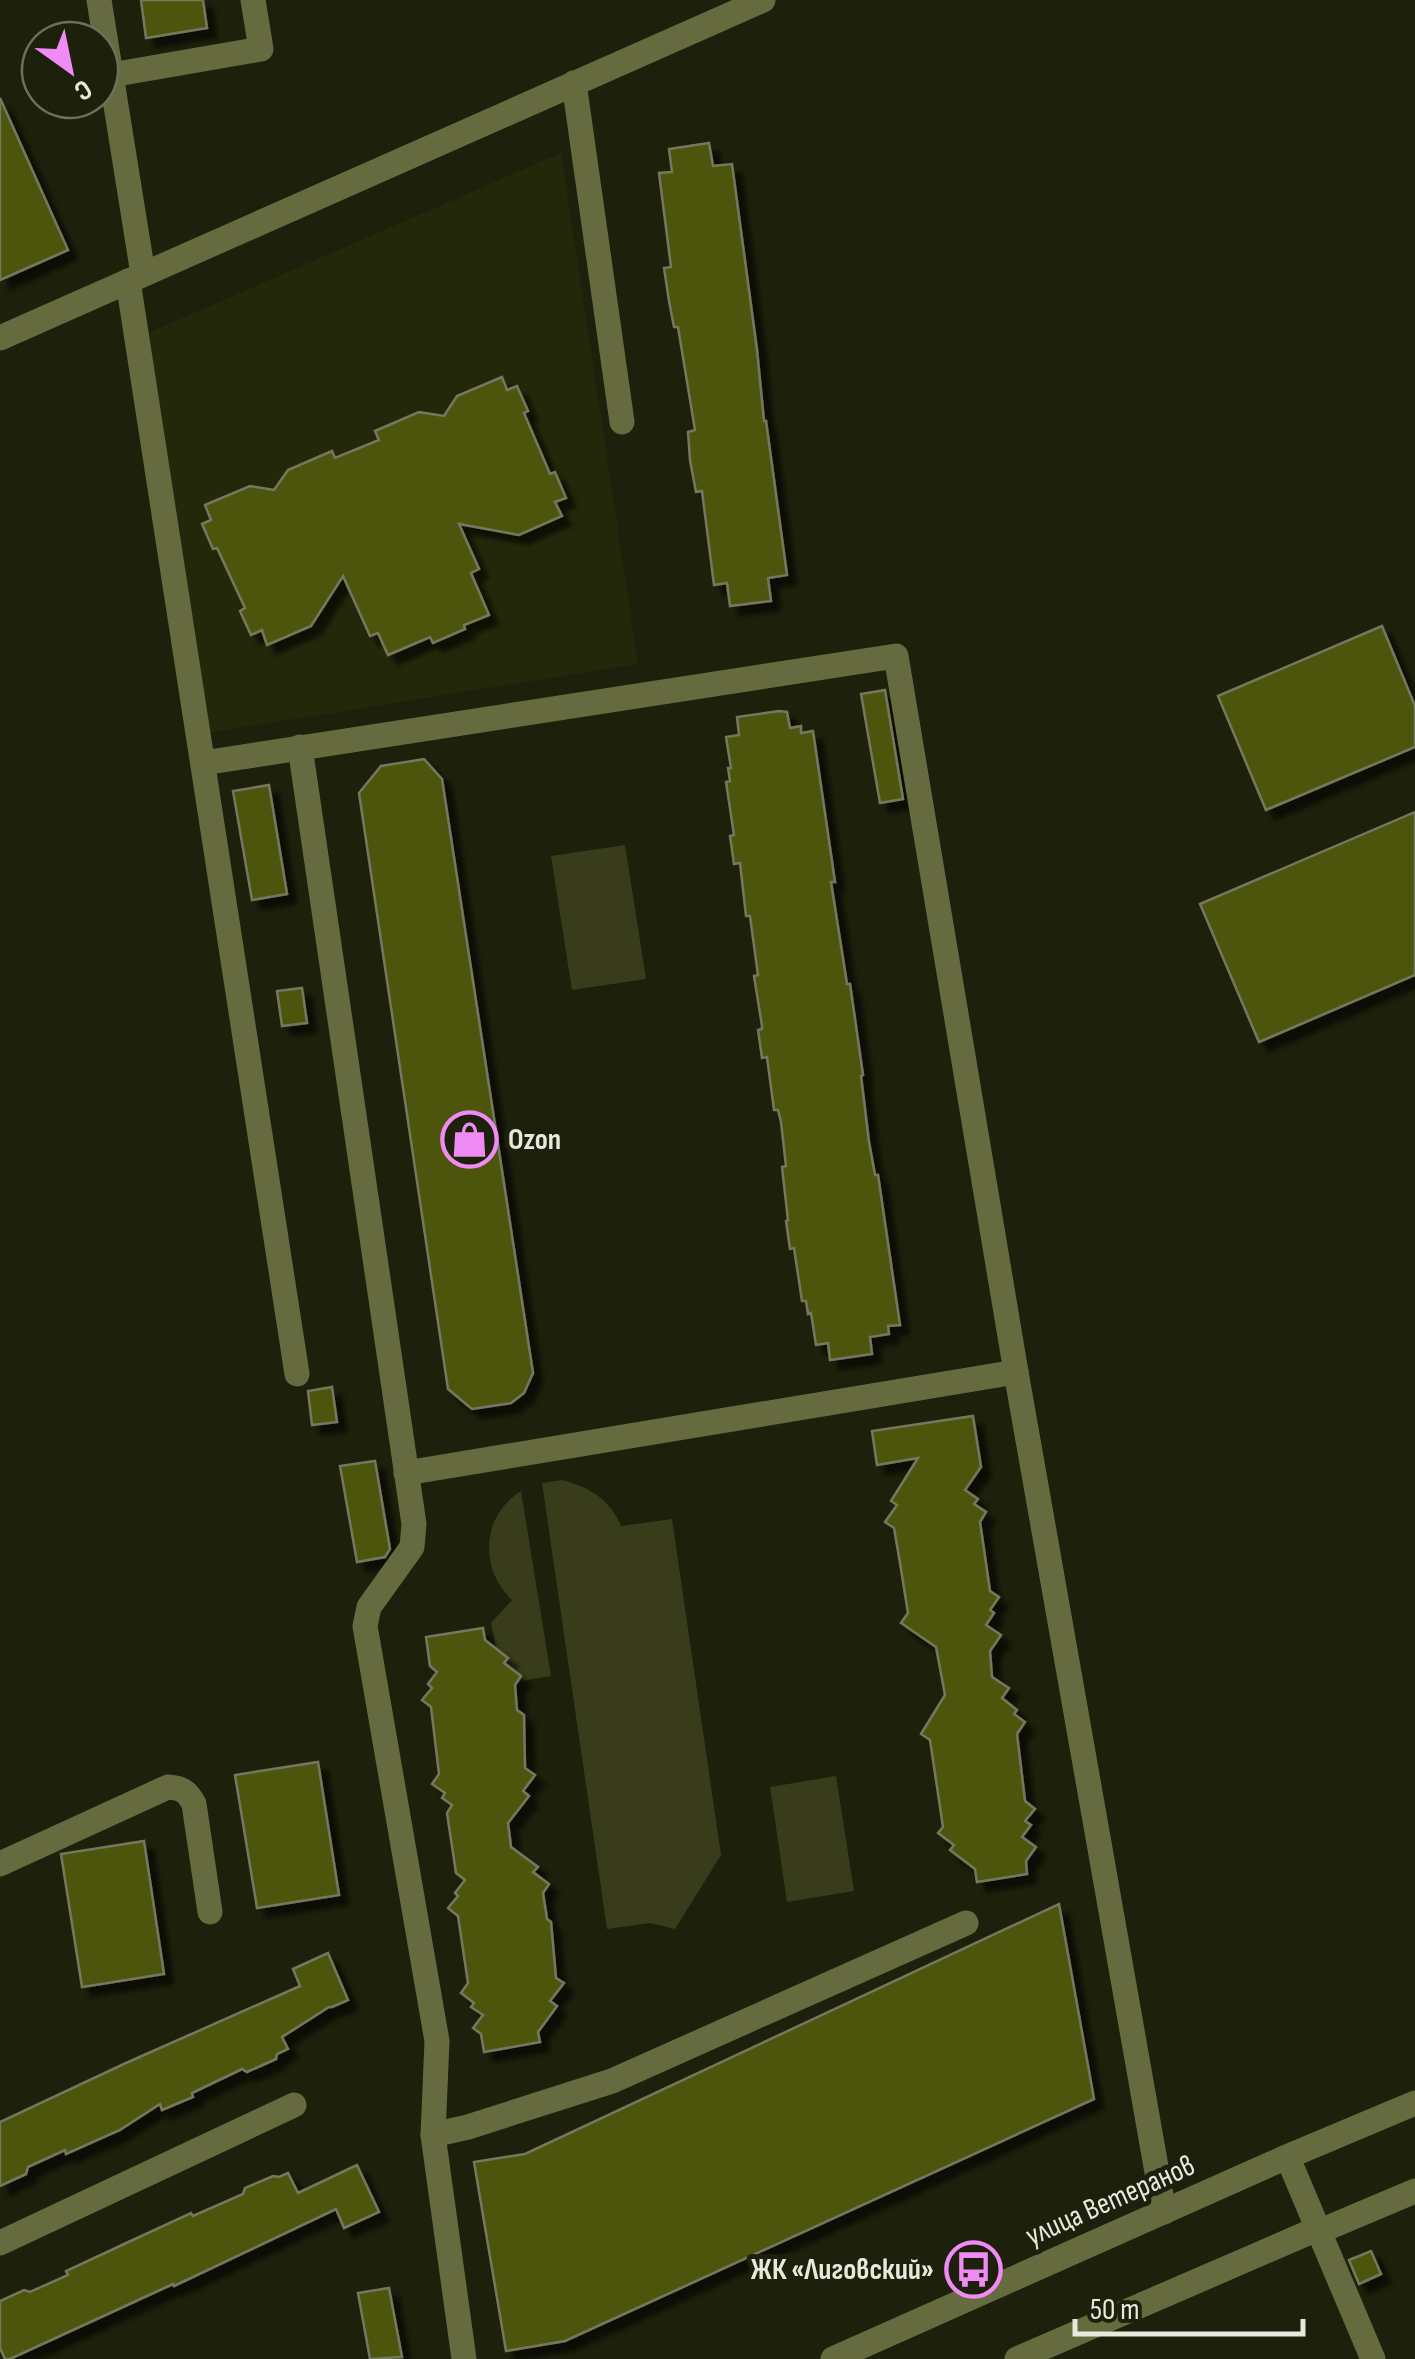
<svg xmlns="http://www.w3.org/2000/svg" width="1415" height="2359" viewBox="0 0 1415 2359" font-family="'Sofia Sans Condensed',sans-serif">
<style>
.built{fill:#24280a}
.green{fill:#383c1a}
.building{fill:#4e5410;stroke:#73785f;stroke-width:2.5;filter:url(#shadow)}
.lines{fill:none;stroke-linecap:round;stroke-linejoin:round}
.minor{stroke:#656b3e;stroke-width:25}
.labels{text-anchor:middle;stroke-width:10;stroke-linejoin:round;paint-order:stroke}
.poi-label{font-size:30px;font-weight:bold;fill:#e7e9dc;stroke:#1d200b;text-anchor:start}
.street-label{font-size:30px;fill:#e7e9dc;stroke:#1d200b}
</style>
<defs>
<filter id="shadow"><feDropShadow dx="9" dy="9" stdDeviation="2.5" flood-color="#0009"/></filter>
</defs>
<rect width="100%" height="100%" fill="#1d200b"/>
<path class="built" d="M561,153L638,664L207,733L148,333Z"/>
<g class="green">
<path d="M625,845L646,979L572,990L551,856Z"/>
<path d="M562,1480C589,1487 610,1499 621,1526L672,1519L721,1855L675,1929L650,1923L607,1929L542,1483Z"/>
<path d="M521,1491L551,1676L503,1684L491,1623L512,1600C479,1569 481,1516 521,1491Z"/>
<path d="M836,1776L854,1891L787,1902L770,1787Z"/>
</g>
<g class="building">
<path d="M141,0H203L207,28L146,38Z"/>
<path d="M0,98L68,250L0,280Z"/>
<path d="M709,143L713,166L732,164L757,350L764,421H766L787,575L768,578L771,601L730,606L727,583L714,585L702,491L696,492L690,460L688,432L695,430L678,327H674L669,301L664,268L671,267L659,173L672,172L669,149Z"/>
<path d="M502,377L507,390L517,386L528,411L524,413L550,474L555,472L566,498L555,502L562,516L519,535L459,524L479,569L471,573L489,615L464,625L465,629L433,643L430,637L388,655L378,633L370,636L343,576L311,626L267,645L262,630L251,635L240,611L245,608L217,548L213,549L202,524L211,520L205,505L250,486L274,490L288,470L332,451L335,458L379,440L375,431L419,412L444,416L457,396Z"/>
<path d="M1382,626L1415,706V747L1266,810L1218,696Z"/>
<path d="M885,690L903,799L880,803L861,694Z"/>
<path d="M779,711L787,712L790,728L801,726V733L813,731L835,882H831L847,984H850L863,1075L861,1076L869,1142L875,1175H878L900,1325L888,1326L889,1334L870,1337L872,1354L830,1360L828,1343L816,1345L811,1313L808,1314L806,1301H802L794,1248L790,1249L786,1221L788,1220L782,1167L786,1166L781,1122L778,1110H774L767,1057L762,1058L758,1030L762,1029V1026L754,976L758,975L750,916H746L740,863L734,864L730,836L734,835L726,782L730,781L728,768H731L726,737L739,735L737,717Z"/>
<path d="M424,759L442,779L533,1373L524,1393L511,1403L472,1409L448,1389L359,793L381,766Z"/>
<path d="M269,785L287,894L252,900L233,791Z"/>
<path d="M1415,812V975L1259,1042L1200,904Z"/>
<path d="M302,988L307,1023L282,1026L277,991Z"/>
<path d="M332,1387L337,1422L312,1425L308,1391Z"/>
<path d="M973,1416L981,1467L965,1490L978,1499L974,1504L986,1512L980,1522L990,1591L999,1597L990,1610L994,1613L986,1625L1001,1635L990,1651L992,1677L1009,1688L1002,1698L1017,1710L1014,1714L1025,1722L1017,1734L1025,1801L1035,1809L1025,1821L1031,1825L1022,1837L1036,1847L1026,1861L1027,1874L977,1882L975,1869L950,1850L954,1845L938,1833L943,1827L930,1740L921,1734L945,1695L936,1647L901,1623L908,1613L900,1563L894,1528L885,1522L897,1505L891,1501L918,1458L877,1465L872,1431Z"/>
<path d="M375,1461L390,1549L385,1557L357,1562L340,1466Z"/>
<path d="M483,1628L485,1640L508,1658L504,1663L521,1676L515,1685L517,1710L524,1715L525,1768L535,1775L523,1791L529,1796L508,1823L511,1847L538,1867L533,1872L549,1884L543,1893L547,1919L551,1922L556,1978L564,1983L550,2001L557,2006L538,2032L540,2042L484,2052L481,2034L473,2028L483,2015L471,2007L474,2003L461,1993L468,1983L458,1916L448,1908L458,1896L455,1893L465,1880L456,1873L447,1813L452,1805L442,1798L445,1793L432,1784L439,1774L431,1707L422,1700L432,1688L428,1684L437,1672L430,1666L426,1637Z"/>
<path d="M318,1762L339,1895L257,1908L235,1775Z"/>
<path d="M144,1841L164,1974L82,1987L61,1854Z"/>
<path d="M1059,1904L1094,2099L565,2341L506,2351L474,2162L525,2154Z"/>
<path d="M328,1953L348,2000L332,2007H329L282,2037L288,2049L277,2054L276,2059L247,2072L242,2069L192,2093L193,2097L162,2110L160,2104L120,2130L66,2154L65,2150L28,2167L26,2174L0,2186V2122L126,2063L300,1986L293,1969Z"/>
<path d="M357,2165L379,2212L344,2228L336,2209L174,2286L173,2284L10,2359H5L0,2348V2301L24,2290L30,2292L68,2275L66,2271L122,2245L191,2213L193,2216L243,2194L245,2188L273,2176L279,2177L288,2173L298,2193Z"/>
<path d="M1371,2251L1381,2274L1359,2284L1349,2260Z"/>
<path d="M389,2288L402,2357L370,2359L358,2293Z"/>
</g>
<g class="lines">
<g class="minor">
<path d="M99,0L143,274"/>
<path d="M111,75L261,49L253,0"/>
<path d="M574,83L622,422"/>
<path d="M128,281L297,1374"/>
<path d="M0,338L763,0"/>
<path d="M300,747L414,1524L412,1547L369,1607L365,1626L437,2041L433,2135L464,2359"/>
<path d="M203,763L896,656L1016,1372L1164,2212"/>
<path d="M406,1473L1016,1372"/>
<path d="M0,1864L168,1787C182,1788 187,1791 194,1804L210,1912"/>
<path d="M433,2135L468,2127L612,2081L966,1923"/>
<path d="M1293,2170L1373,2359"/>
<path d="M1318,2232L1415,2191"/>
<path d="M0,2243L294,2105"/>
<path d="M833,2359L1282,2159L1415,2103"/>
<path d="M1017,2359L1317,2229"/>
</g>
</g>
<defs>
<symbol id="shop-ring" viewBox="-11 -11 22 22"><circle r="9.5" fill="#1d200b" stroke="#f08bf5" stroke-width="1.5"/><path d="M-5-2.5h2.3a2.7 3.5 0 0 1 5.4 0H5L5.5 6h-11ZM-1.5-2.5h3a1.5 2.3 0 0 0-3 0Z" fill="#f08bf5"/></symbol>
<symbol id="bus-ring" viewBox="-11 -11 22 22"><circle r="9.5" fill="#1d200b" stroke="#f08bf5" stroke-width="1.5"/><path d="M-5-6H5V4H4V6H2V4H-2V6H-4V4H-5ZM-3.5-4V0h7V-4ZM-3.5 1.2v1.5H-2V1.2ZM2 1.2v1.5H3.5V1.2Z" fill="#f08bf5"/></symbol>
</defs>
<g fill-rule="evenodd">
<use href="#shop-ring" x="438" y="1108" width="63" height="63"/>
<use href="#bus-ring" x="942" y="2238" width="63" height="63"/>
</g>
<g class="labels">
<g class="poi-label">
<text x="508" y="1149">Ozon</text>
<text x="934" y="2279" text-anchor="end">ЖК «Лиговский»</text>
</g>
<g class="street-label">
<text transform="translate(1110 2200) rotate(-24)" y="10">улица Ветеранов</text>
</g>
</g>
<g transform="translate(70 70) rotate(147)"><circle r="48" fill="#1d200b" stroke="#6e705f" stroke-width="2.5"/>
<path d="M0-8L18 38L0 25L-18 38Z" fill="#f08bf5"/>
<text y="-15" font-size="28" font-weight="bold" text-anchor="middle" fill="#e7e9dc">С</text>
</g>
<path d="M1075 2319v15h228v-15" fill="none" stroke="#e7e9dc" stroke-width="5"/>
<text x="1090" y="2319" font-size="30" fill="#e7e9dc" stroke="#1d200b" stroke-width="8" paint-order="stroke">50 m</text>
</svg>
